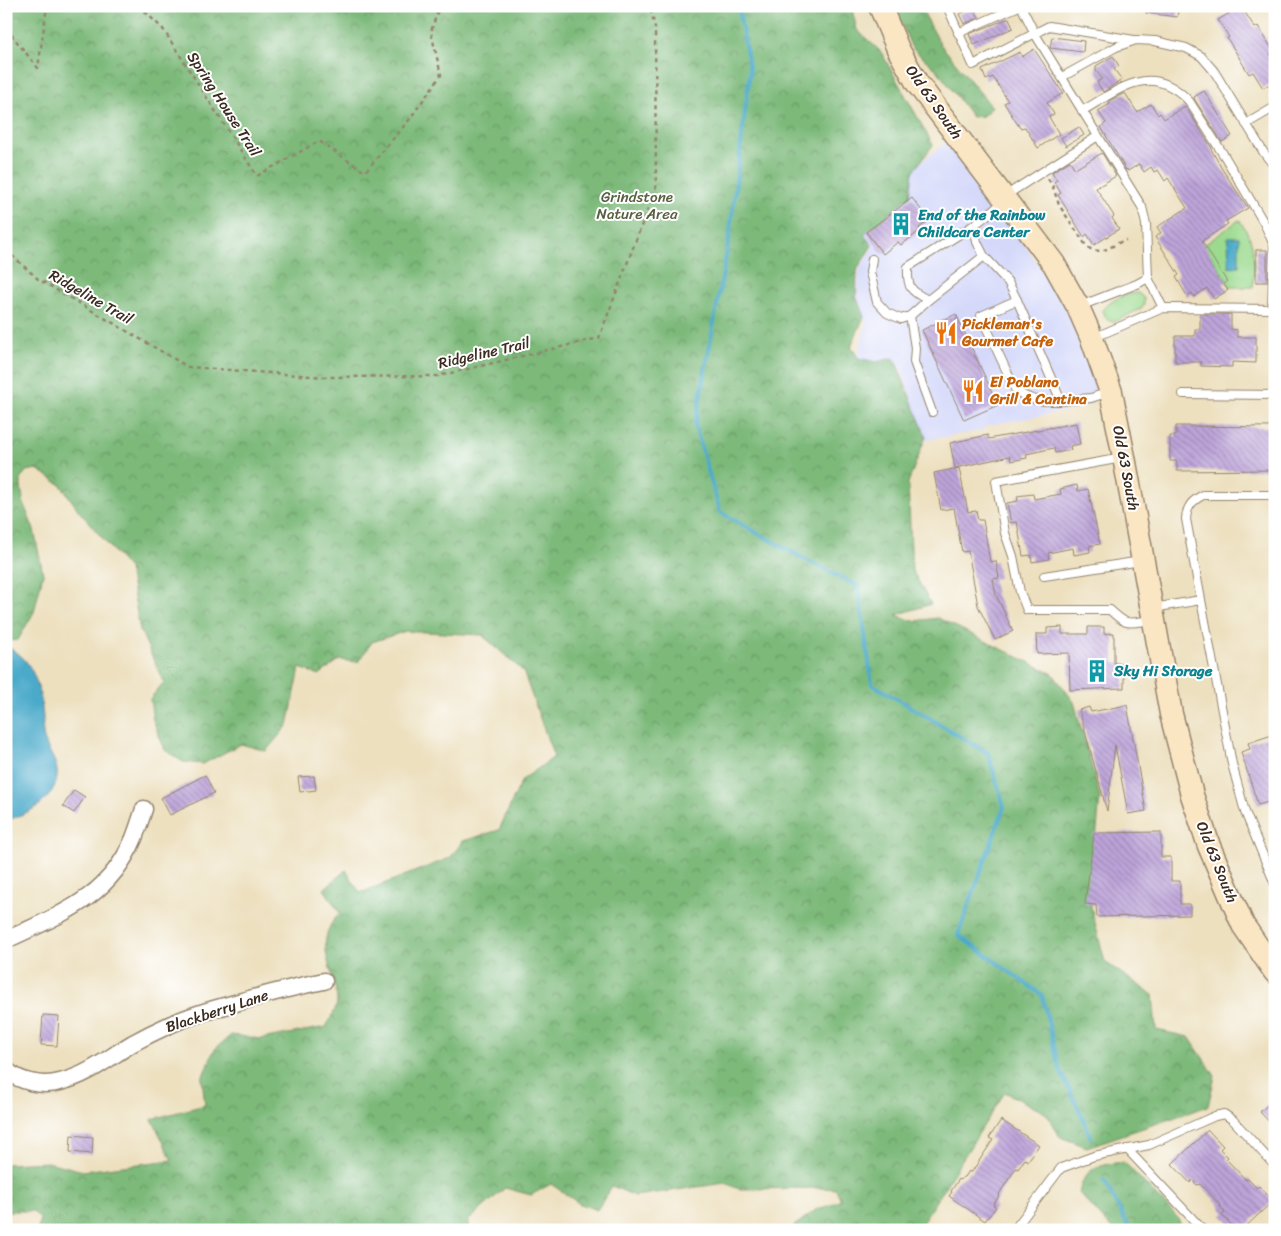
<svg xmlns="http://www.w3.org/2000/svg" width="1281" height="1236" viewBox="0 0 1281 1236" font-family="Sriracha,sans-serif">
<style>
.built{fill:#d4d8f9}
.green{fill:#9cda8f;stroke:#6c8256}
.forest{fill:url(#forest-crowns);stroke:#5c724c}
.water{fill:#4baaca;stroke:#436a74}
.lines{fill:none;stroke-linecap:round;stroke-linejoin:round}
.stream{stroke:#4baaca;stroke-width:4}
.building{fill:url(#building-back-hatch)}
.service-casing{stroke:#94856e;stroke-width:10}
.minor-casing{stroke:#94856e;stroke-width:19}
.secondary-casing{stroke:#94856e;stroke-width:25}
.path{stroke:#94856e;stroke-width:2.5;stroke-dasharray:4 4;stroke-linecap:butt}
.service{stroke:#fff;stroke-width:8}
.minor{stroke:#fff;stroke-width:16}
.secondary{stroke:#fbe6c4;stroke-width:22}
.labels{text-anchor:middle;stroke-width:4;stroke-linejoin:round;paint-order:stroke}
.street-label{font-size:15px;fill:#3b2a1e;stroke:#fff}
.park-label{font-size:15px;fill:#585f40;stroke:#fff}
.culture-label{font-size:15px;font-weight:bold;fill:#0d838f;stroke:#fff;text-anchor:start}
.food-label{font-size:15px;font-weight:bold;fill:#c56008;stroke:#fff;text-anchor:start}
</style>
<defs>
<pattern id="forest-crowns" width="20" height="18" patternUnits="userSpaceOnUse" patternTransform="scale(1.25)"><rect width="20" height="18" fill="#7dba7a"/><path d="M2 6a3 3 0 1 1 6 0M12 15a3 3 0 1 1 6 0" fill="none" stroke="#689763"/></pattern>
<pattern id="building-back-hatch" width="6" height="6" patternUnits="userSpaceOnUse" patternTransform="scale(1.25)"><rect width="6" height="6" fill="#bda4da"/><path d="M-1 5l2 2M0 0l6 6M5-1l2 2" fill="none" stroke="#9b86b0"/></pattern>
</defs>
<rect width="100%" height="100%" fill="#fff"/>
<filter id="ink" filterUnits="userSpaceOnUse"><feTurbulence type="fractalNoise" baseFrequency=".02" numOctaves="2"/><feDisplacementMap in="SourceGraphic" scale="10" xChannelSelector="R" yChannelSelector="G"/><feConvolveMatrix kernelMatrix="1 2 1 2 8 2 1 2 1" color-interpolation-filters="sRGB"/></filter>
<filter id="wash" filterUnits="userSpaceOnUse"><feTurbulence type="fractalNoise" baseFrequency=".0096" numOctaves="4" result="noise"/><feDisplacementMap in="SourceGraphic" scale="20" xChannelSelector="R" yChannelSelector="G"/><feGaussianBlur stdDeviation="1.12" result="paint"/><feColorMatrix in="noise" values="0 0 0 0 0 0 0 0 0 0 0 0 0 0 0 0 0 1.4 0 .05"/><feComposite in="paint" operator="in"/></filter>
<g filter="url(#wash)">
<rect width="100%" height="100%" fill="#ede0bf"/>
<path class="built" d="M945,143L1020,238L1050,282L1069,315L1095,383L1092,404L1077,409L985,426V430L926,440L901,369L875,367L856,361L866,324L857,296L859,270L873,246L849,217Z"/>
<g class="green">
<path d="M1239,220C1257,243 1254,259 1253,287H1231L1204,245Z"/>
<path d="M1138,293L1144,298V305L1142,308L1116,321L1107,320L1103,311C1108,301 1126,293 1138,293Z"/>
</g>
<g class="forest">
<path d="M6,6H851L857,30L881,52L933,145L913,172L910,196L864,235L872,245L857,270L856,296L864,317L851,346L858,358L876,362L894,358L926,436L908,483L912,570L931,604L896,615L913,621L938,618L1053,674L1074,702L1100,797L1090,903L1105,962L1153,995L1156,1030L1189,1037L1215,1076L1208,1106L1087,1147L1060,1137L1047,1114L1005,1092L920,1226L904,1227L899,1230H793L794,1226L817,1209L831,1205L841,1200L836,1189L823,1188L739,1189L725,1183L635,1196L612,1186L597,1210L580,1204L551,1184L531,1195L505,1188L468,1221V1230H38L40,1218L32,1211H6V1164L48,1162L83,1171L172,1160L152,1119L205,1105L202,1078L214,1050L231,1035L261,1039L326,1027C329,1020 337,1009 337,1002C336,968 310,943 340,913L324,889L346,870L360,893L450,858L463,841L499,830L522,780L554,757L523,671L482,635L406,631L372,642L358,662L339,660L319,675L300,668L288,725L266,751L241,744L203,764L183,762L165,750L153,720L150,699L164,682L140,630L129,569L79,511L61,485L37,469L26,471L21,478V487L24,505L34,530L43,574L34,612L18,640L6,641Z"/>
<path d="M894,6H920L941,45L992,107L983,116L972,117L937,70L912,48Z"/>
<path d="M1124,1162L1178,1218L1183,1230H1113L1079,1193C1085,1166 1099,1165 1124,1162Z"/>
</g>
<g class="water">
<path d="M1228,237H1239V266L1229,267Z"/>
<path d="M6,647C34,656 41,692 43,718C43,723 42,728 43,733C45,753 65,764 54,787C45,807 26,813 6,821Z"/>
</g>
<g class="lines">
<g class="stream">
<path d="M738,6L750,71L729,239L695,426L720,512L804,559L858,586L872,684L988,753L1004,807L958,935L1042,995L1059,1068L1083,1118L1091,1138"/>
<path d="M1104,1180L1130,1230"/>
</g>
</g>
<g id="blocks">
<g class="building">
<path d="M1147,6H1179L1177,17L1146,13Z"/>
<path d="M1241,6L1255,28L1258,26L1274,52L1270,54L1275,62V81L1263,88L1253,72L1249,74L1227,38L1229,37L1218,20Z"/>
<path d="M974,8L979,18L964,24L959,14Z"/>
<path d="M1009,18L1013,28L974,45L969,34Z"/>
<path d="M1052,37L1084,41L1083,52L1050,48Z"/>
<path d="M1034,49L1063,93L1047,103L1054,114L1049,117L1059,134L1038,148L1025,127L1020,128L1004,103L1008,101L993,77L986,80L982,70L1020,52L1022,57Z"/>
<path d="M1113,56L1119,66L1114,69L1122,80L1103,92L1097,82L1102,79L1096,71V66Z"/>
<path d="M1204,91L1232,136L1222,142L1195,100L1194,97Z"/>
<path d="M1125,93L1137,112L1151,104L1158,115L1160,113L1164,119L1185,106L1212,148L1211,149L1222,169L1248,208L1226,221L1228,224L1202,241L1227,282L1223,284L1228,290L1214,299L1207,288L1194,297L1192,293L1187,296L1176,277L1179,275L1155,237L1161,233L1157,227L1187,208L1168,178L1165,181L1158,170L1154,172L1151,167L1144,172L1139,164L1128,171L1127,169L1126,170L1101,127L1106,123L1098,111L1110,104L1109,101Z"/>
<path d="M1079,127L1084,135L1066,146L1061,138Z"/>
<path d="M1102,153L1116,176L1096,188L1114,216L1112,218L1119,229L1094,245L1087,234L1084,237L1058,195L1061,193L1054,182L1057,180L1052,172L1070,161L1075,169Z"/>
<path d="M912,198L929,220L919,228L921,230L901,245L898,242L883,254L866,232Z"/>
<rect x="1256" y="250" width="11" height="32"/>
<path d="M956,314L998,405L964,420L922,330Z"/>
<path d="M1200,314H1231V329L1237,330V337H1256V363L1232,362V367L1201,366V362H1175V336H1195V329H1200Z"/>
<path d="M1076,423L1080,444L1070,446L1071,450L1055,453L1054,448L1026,454L1027,458L1011,461L1010,456L955,468L950,443L988,435V439Z"/>
<path d="M1176,426L1271,427V435H1275V462H1271V470L1177,471V461H1170V436H1176Z"/>
<path d="M959,468L968,512L976,511L978,520H983L990,562L996,561L999,578L993,579L996,595L1013,631L995,640L978,606L968,551L962,552L954,508L941,510L934,473Z"/>
<path d="M1077,485L1078,491L1088,489L1100,544L1089,546L1090,552L1074,555L1073,548L1048,553L1049,559L1032,562L1031,555L1023,556L1017,522L1011,523L1007,503L1018,501L1017,496L1033,494L1034,499L1061,494L1060,489Z"/>
<path d="M1062,627V634H1088V627H1104V634L1114,633V663H1124V688L1070,690L1069,653L1037,654L1036,634H1047V628Z"/>
<path d="M1127,705L1146,811L1128,814L1115,745L1107,811L1079,710L1089,707L1091,712Z"/>
<path d="M1275,734V800L1258,805L1241,752L1250,749L1248,743Z"/>
<path d="M205,775L214,793L170,815L161,798Z"/>
<path d="M314,776L316,790L300,792L298,777Z"/>
<path d="M74,790L85,797L74,813L63,806Z"/>
<path d="M1161,832V857H1171V881H1180V904H1190V915L1097,917L1096,905L1085,904L1094,833Z"/>
<path d="M43,1015L59,1016L57,1046L41,1045Z"/>
<path d="M1275,1098V1128L1260,1112Z"/>
<path d="M1001,1120L1039,1145L1028,1161L1025,1159L1018,1169L1016,1168L999,1194L1000,1195L993,1205L996,1207L985,1221L949,1196L952,1192L951,1191L959,1179L961,1180L963,1177H965L969,1171L971,1173L993,1140L989,1138Z"/>
<path d="M1208,1130L1223,1146L1220,1149L1228,1157L1226,1159L1246,1180L1248,1179L1257,1188L1259,1186L1273,1201L1242,1230H1236L1222,1215L1225,1213L1220,1207L1221,1206L1200,1184L1197,1185L1192,1180L1190,1183L1172,1164Z"/>
<path d="M71,1135L93,1137L92,1154L70,1152Z"/>
</g>
</g>
</g>
<g filter="url(#ink)">
<use href="#blocks" fill-opacity="0" stroke="#94856e" stroke-width="1"/>
<g class="lines">
<defs>
<g id="service">
<path d="M947,6L973,65L1049,26L1134,40"/>
<path d="M958,33L1019,6"/>
<path d="M1062,77L1116,47L1136,40L1155,41L1186,48L1201,56L1214,71L1264,153L1275,167"/>
<path d="M1082,111C1120,89 1151,61 1189,101L1225,157L1264,223L1270,236L1274,246L1272,309"/>
<path d="M1246,124L1275,107"/>
<path d="M1098,136L1142,207L1146,224L1148,278L1163,308"/>
<path d="M1005,196L1098,136L1035,34L1021,6"/>
<path d="M1004,202L974,225L977,242L984,256L1008,282L1017,300L1061,401L1091,398L1109,392"/>
<path d="M872,259L870,272L877,302L887,313L901,319L910,316L928,300L984,256"/>
<path d="M928,300C910,291 907,287 908,267L974,225"/>
<path d="M1017,300L981,316L1015,389C1028,402 1044,401 1061,401"/>
<path d="M1080,306L1137,284L1148,278"/>
<path d="M910,316L915,348L914,362L932,412"/>
<path d="M1093,338L1163,308L1275,309"/>
<path d="M1183,394L1275,395"/>
<path d="M1122,458L996,481L1005,533L1013,556L1020,592L1027,610H1110C1128,627 1128,623 1151,620"/>
<path d="M1044,576L1141,561"/>
<path d="M1201,600L1186,519C1187,506 1192,501 1203,495H1275"/>
<path d="M1153,608L1201,600L1232,764L1245,812L1275,884"/>
<path d="M1127,1149L1203,1230"/>
<path d="M1014,1230L1061,1168L1094,1156L1149,1145L1215,1116L1224,1114L1233,1120L1275,1166"/>
</g>
<g id="minor">
<path d="M6,940C61,914 109,898 134,838C138,828 141,818 144,809"/>
<path d="M6,1070C20,1082 42,1087 60,1082C89,1075 108,1058 133,1043C144,1037 156,1031 167,1026C188,1016 210,1010 232,1004C263,995 293,987 324,981"/>
</g>
<path id="secondary" d="M880,6L898,49L917,83L1054,264L1078,307L1092,339L1111,392L1124,457L1171,714L1192,795L1209,846L1243,925L1275,972"/>
</defs>
<use href="#service" class="service-casing"/>
<use href="#minor" class="minor-casing"/>
<use href="#secondary" class="secondary-casing"/>
<g class="path">
<path d="M139,6L163,29L257,176L319,141L365,172L409,120L441,75L431,32L439,6"/>
<path d="M6,28L38,68L47,6"/>
<path d="M1048,179L1052,184L1059,205L1087,247C1103,257 1112,244 1126,240"/>
<path d="M6,250L38,279L188,367L325,377L438,376L599,338L656,187L655,28L650,6"/>
</g>
<use href="#service" class="service"/>
<use href="#minor" class="minor"/>
<use href="#secondary" class="secondary"/>
</g>
</g>
<defs>
<symbol id="building-bare" viewBox="-9 -9 18 18"><path d="M-4-6H4V6H1V3H-1V6H-4ZM-2.5-4.3h1.7v1.8h-1.7ZM.8-4.3h1.7v1.8H.8ZM-2.5-1h1.7V.8h-1.7ZM.8-1h1.7V.8H.8Z" fill="#0f9aa8" stroke="#fff" stroke-width="2.5" paint-order="stroke"/></symbol>
<symbol id="restaurant-bare" viewBox="-9 -9 18 18"><path d="M-5-6h1v4h1v-4h1v4h1v-4h1v5L-1.5 .5V6h-2V.5L-5-1ZM5-6V6H3V1.5H1.5Q1.5-4 5-6Z" fill="#e8710a" stroke="#fff" stroke-width="2.5" paint-order="stroke"/></symbol>
</defs>
<g fill-rule="evenodd">
<use href="#building-bare" x="885" y="208" width="32" height="32"/>
<use href="#restaurant-bare" x="930" y="317" width="32" height="32"/>
<use href="#restaurant-bare" x="957" y="375" width="32" height="32"/>
<use href="#building-bare" x="1081" y="655" width="32" height="32"/>
</g>
<g class="labels">
<g class="street-label">
<text transform="translate(934 102) rotate(55)" y="5">Old 63 South</text>
<text transform="translate(224 104) rotate(57)" y="5">Spring House Trail</text>
<text transform="translate(91 297) rotate(30)" y="5">Ridgeline Trail</text>
<text transform="translate(484 353) rotate(-13)" y="5">Ridgeline Trail</text>
<text transform="translate(1126 468) rotate(79)" y="5">Old 63 South</text>
<text transform="translate(1217 862) rotate(68)" y="5">Old 63 South</text>
<text transform="translate(217 1011) rotate(-18)" y="5">Blackberry Lane</text>
</g>
<g class="park-label">
<text x="637" y="202">Grindstone<tspan x="637" dy="17">Nature Area</tspan></text>
</g>
<g class="culture-label">
<text x="918" y="220">End of the Rainbow<tspan x="918" dy="17">Childcare Center</tspan></text>
<text x="1114" y="676">Sky Hi Storage</text>
</g>
<g class="food-label">
<text x="962" y="329">Pickleman's<tspan x="962" dy="17">Gourmet Cafe</tspan></text>
<text x="990" y="387">El Poblano<tspan x="990" dy="17">Grill &amp; Cantina</tspan></text>
</g>
</g>
<rect width="1281" height="1236" fill="none" stroke="#fff" stroke-width="25"/>
</svg>
